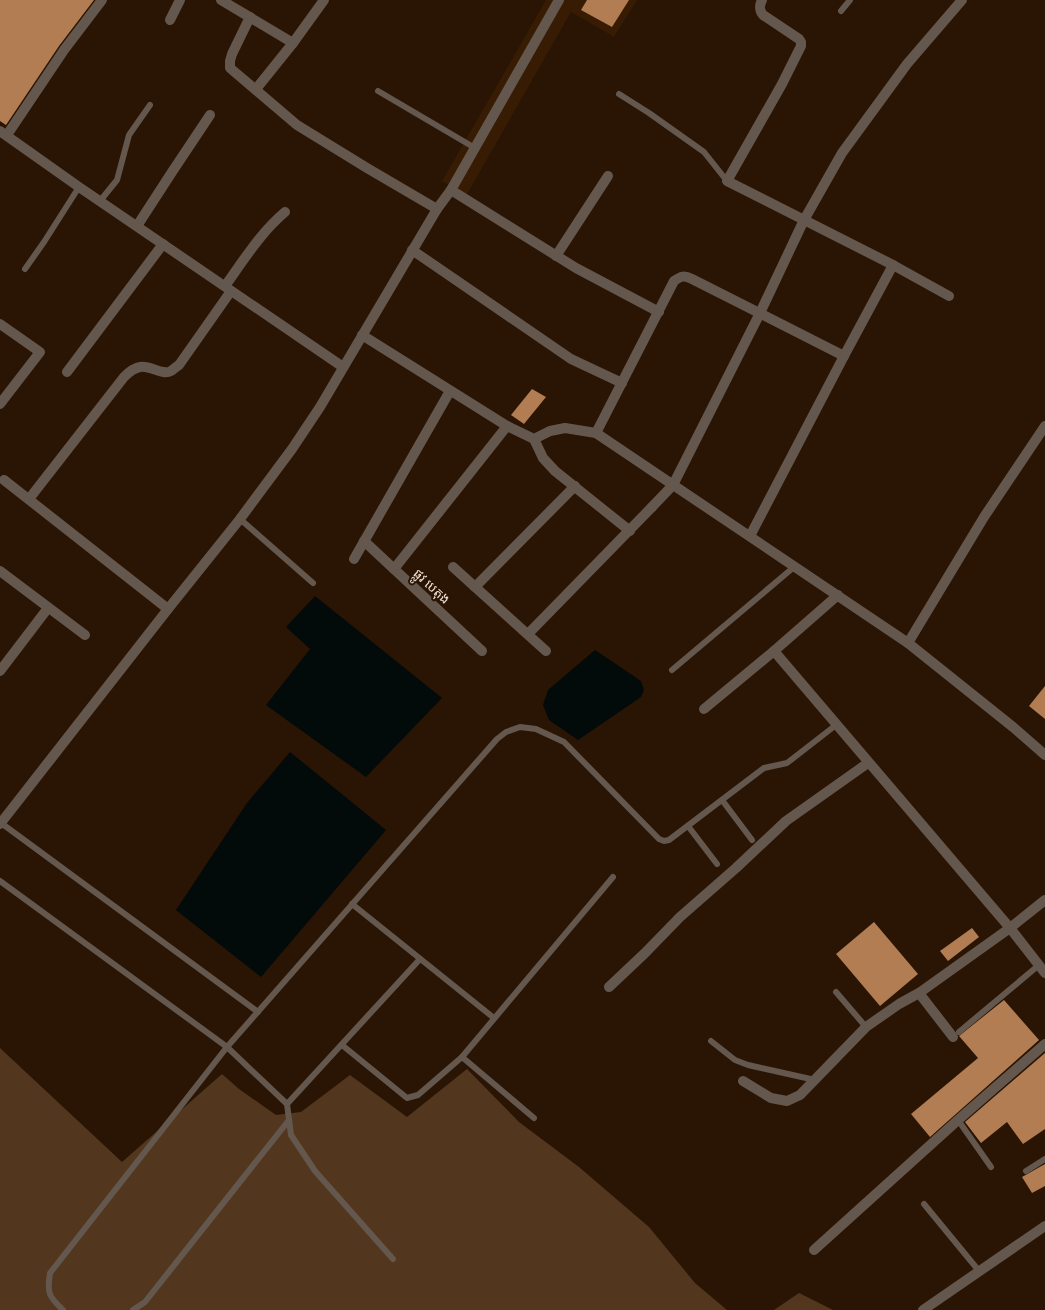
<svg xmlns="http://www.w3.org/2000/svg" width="1045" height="1310" viewBox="0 0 1045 1310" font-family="Karla,'Noto Sans Khmer',sans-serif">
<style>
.built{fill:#371c03}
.green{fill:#53361e}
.water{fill:#020a0a}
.building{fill:#b27d52}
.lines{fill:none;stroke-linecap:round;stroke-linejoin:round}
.service{stroke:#63574e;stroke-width:6}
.minor{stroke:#63574e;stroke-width:10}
.tertiary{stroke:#63574e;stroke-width:10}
.labels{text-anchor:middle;stroke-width:4;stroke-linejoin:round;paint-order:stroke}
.street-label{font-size:13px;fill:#f2e2d6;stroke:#2a1403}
</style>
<rect width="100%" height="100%" fill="#2a1403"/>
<path class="built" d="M546,0H637L614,37L571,12L466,196L442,181Z"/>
<g class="green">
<path d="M0,1048L122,1162L222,1074L239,1089L276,1115L301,1112L350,1075L407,1117L467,1069L519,1122L579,1167L649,1227L695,1283L727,1310H0Z"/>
<path d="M799,1293L833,1310H774Z"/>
</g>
<g class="water">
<path d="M315,596L442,698L366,777L266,705L310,649L286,627Z"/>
<path d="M595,650L641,681L644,690L641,697L578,740L549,720L543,705L548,690Z"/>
<path d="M290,752L386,830L261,977L176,910L247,803Z"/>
</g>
<g class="building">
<path d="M0,0H94L59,46L6,125L0,121Z"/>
<path d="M587,0H629L612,27L581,10Z"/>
<path d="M532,389L546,397L524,424L511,415Z"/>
<path d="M1045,686V719L1029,706Z"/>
<path d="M874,922L918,974L880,1006L836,954Z"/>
<path d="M972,928L979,937L948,961L940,951Z"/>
<path d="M1004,1000L1039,1040L930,1137L911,1114L978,1058L959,1036Z"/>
<path d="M1045,1053V1129L1023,1144L1007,1122L981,1143L965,1122Z"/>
<path d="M1045,1164V1186L1032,1193L1022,1177Z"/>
</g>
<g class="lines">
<g class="service">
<path d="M841,11L850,0"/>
<path d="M378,91L475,148"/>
<path d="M619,94L649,113L704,152L727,181"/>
<path d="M100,201L117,180L129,135L150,105"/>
<path d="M25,269L44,242L79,187"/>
<path d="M240,519L313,583"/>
<path d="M672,670L794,567"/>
<path d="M722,800L752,840"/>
<path d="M1,823L258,1012"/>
<path d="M688,826L717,864"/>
<path d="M0,881L227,1047L287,1104L291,1135L315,1171L393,1259"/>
<path d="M352,904L494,1018"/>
<path d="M836,992L866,1027"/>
<path d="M959,1032L1039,965"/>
<path d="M711,1041L735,1060L748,1065L815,1080"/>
<path d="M342,1045L407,1098L418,1095L462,1057L613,877"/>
<path d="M462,1057L534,1118"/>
<path d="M287,1104L420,959"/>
<path d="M958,1120L991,1167"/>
<path d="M1026,1171L1045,1159"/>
<path d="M924,1204L979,1271"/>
<path d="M63,1310C48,1296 47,1292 50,1273L227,1047L497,739L506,732L520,727L536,729L564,742L659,839L664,841L669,840L764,768L787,763L836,725"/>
<path d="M133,1310L145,1302L289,1120"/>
</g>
<g class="minor">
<path d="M221,0L293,43"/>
<path d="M762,0C759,6 759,10 763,15L799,39L801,42V46L782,84L727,181L893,265L949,296"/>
<path d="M250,17L232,54L230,61V68L297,125L367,168L437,209"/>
<path d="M170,20L180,0"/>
<path d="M256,89L293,43L324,0"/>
<path d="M7,135L64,50L102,0"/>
<path d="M451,190L576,268L659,312"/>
<path d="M137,226L172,172L210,115"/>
<path d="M412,250L571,359L622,383"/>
<path d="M556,256L608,176"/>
<path d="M225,286C243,261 261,232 285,212"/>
<path d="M0,324L40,352L0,404"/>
<path d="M67,372L163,244"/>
<path d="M596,433L674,281C681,276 684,275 692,279L844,356"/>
<path d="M534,439L543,458L555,471L630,531"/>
<path d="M4,480L168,609"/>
<path d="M29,499L124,377C129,372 134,368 140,367C151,365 162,376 171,371C174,369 177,366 179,365L231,291"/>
<path d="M750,536L844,356L893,265"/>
<path d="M364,541L482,651"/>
<path d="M354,559L450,391"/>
<path d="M453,567L546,651"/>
<path d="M394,569L507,426"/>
<path d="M0,571L85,635"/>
<path d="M475,587L575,486"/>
<path d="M528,634L652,507"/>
<path d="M908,643L984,517L1045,426"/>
<path d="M0,671L48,608"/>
<path d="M704,709L774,651"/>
<path d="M609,987L645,953L680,917L736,868L786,821L868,763"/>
<path d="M919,993L953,1037"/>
<path d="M743,1081L771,1098L787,1101L800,1095L866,1027L899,1004L919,993L1010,928L774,651L838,595"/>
<path d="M814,1250L958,1120L1045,1044"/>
<path d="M923,1310L1045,1226"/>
</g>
<g class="tertiary">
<path d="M0,131L79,187L343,367"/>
<path d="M362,335L507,426L534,439L550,431L565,428L596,433L908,643L1013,727L1045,755"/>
<path d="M652,507L673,485L760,313L804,220L842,153L907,64L962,0"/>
<path d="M0,824L168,609L240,519L292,449L320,407L437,209L451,190L559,0"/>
<path d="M1045,900L1010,928L1045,973"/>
</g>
</g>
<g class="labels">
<g class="street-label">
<text transform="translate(432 586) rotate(43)" y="5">ផ្លូវ បេតុង</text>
</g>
</g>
</svg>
